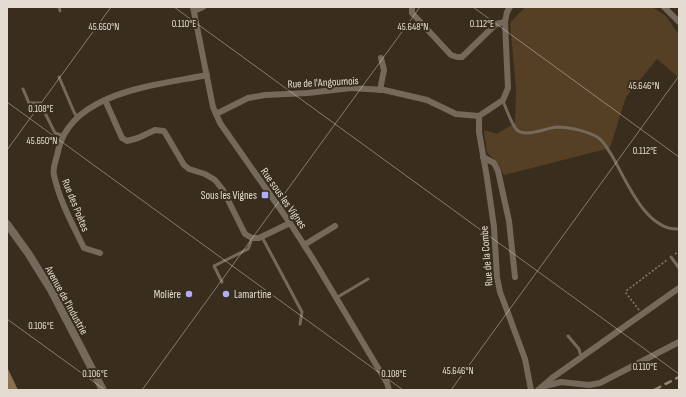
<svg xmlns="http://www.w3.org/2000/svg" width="686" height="397" viewBox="0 0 686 397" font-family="'Sofia Sans Condensed',sans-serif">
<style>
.green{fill:#554026}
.water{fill:#8c714e}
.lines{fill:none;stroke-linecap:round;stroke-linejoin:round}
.path{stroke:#887e71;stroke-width:1.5;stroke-dasharray:2 2;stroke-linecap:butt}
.service{stroke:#75695b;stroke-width:3}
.minor{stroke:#75695b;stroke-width:6}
.tertiary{stroke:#75695b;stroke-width:8}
.rail{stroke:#91877a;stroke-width:2.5;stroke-dasharray:8 4;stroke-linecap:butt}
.ticks{fill:none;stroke:#e3dbd1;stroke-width:1;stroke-opacity:0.45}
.poi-dot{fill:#adaffb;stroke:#392d1d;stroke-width:1.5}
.labels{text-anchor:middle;stroke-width:4;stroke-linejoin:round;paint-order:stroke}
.street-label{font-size:11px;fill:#e3dbd1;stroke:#392d1d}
.poi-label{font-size:11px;fill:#e3dbd1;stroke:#392d1d;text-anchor:end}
.ticks-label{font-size:10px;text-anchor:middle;fill:#e3dbd1;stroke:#392d1d;stroke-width:4;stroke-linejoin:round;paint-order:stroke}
</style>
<rect width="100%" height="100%" fill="#392d1d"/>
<path class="green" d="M525,7H652L666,16L679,35V78L657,59L626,97L610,148L504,175L496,161L487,152L484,130L497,134L515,123L516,89L510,23Z"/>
<path class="water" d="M7,367L18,390H7Z"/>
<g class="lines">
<g class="path">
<path d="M675,254L679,251"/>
<path d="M639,310L626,293V291L667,260"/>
</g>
<g class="service">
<path d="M59,7L60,11"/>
<path d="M59,77L74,112L77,117"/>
<path d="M23,89L29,103H40L55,133L64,136"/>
<path d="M503,101C506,108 512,126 518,131C527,137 546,128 557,127C569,127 594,132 602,141C606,145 608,150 611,154C626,179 645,231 679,229"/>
<path d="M262,237L302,312L300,324"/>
<path d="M671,257L679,268"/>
<path d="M222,282L214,266L248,249L252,239"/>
<path d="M336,298L368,279"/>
<path d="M568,336L579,349L581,357"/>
</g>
<g class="minor">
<path d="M193,7L213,107L220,123L290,223L313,259L387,383L389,390"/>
<path d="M412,7V13L451,55L457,57H462L496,24L505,22"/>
<path d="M664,7L679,22"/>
<path d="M194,11L203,7"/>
<path d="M380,90L384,70L381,58"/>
<path d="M105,100L122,138L127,141L138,138L155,130L164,131L184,165L189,169L205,174L215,180L223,190L245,234L252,238H259L290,223"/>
<path d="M216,114L248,98L265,95L308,93L351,88L384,90L427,100L456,114L479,116L503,100L508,88L505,22L507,12L510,7"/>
<path d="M479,116V132L487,178L494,227L497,277L500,292L508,313L525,359L531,390"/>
<path d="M483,157L494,163L498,171L509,221L515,277"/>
<path d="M304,245L335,226"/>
<path d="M100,253L84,248C73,225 59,200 54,175C52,168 57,158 58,151C71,91 159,85 207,75"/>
<path d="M545,386L561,382L589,385L600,383L679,342"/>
<path d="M538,390L552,378L679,288"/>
</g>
<path class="tertiary" d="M7,224L28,253L51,290L103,390"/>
<path class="rail" d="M654,390L679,377"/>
</g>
<path class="ticks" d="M174,7L679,374M473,7L679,157M7,102L403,390M7,150L111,7M7,319L105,390M142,390L420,7M451,390L679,76"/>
<g class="poi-dot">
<rect x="261" y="191" width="8" height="8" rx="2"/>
<circle cx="189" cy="294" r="4"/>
<circle cx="226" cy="294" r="4"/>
</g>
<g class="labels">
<g class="street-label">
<text transform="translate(323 82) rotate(-3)" y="4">Rue de l'Angoumois</text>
<text transform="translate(284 198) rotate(55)" y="4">Rue sous les Vignes</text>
<text transform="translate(76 205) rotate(68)" y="4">Rue des Poètes</text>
<text transform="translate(486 256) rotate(-95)" y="4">Rue de la Combe</text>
<text transform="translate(67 300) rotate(61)" y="4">Avenue de l'Industrie</text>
</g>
<g class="poi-label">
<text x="257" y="199">Sous les Vignes</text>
<text x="181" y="298">Molière</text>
<text x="234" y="298" text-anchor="start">Lamartine</text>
</g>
</g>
<g class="ticks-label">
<text x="184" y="27">0.110°E</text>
<text x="482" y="27">0.112°E</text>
<text x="104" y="30">45.650°N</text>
<text x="413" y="30">45.648°N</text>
<text x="644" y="89">45.646°N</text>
<text x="41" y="112">0.108°E</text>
<text x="42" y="144">45.650°N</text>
<text x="645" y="154">0.112°E</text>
<text x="41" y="329">0.106°E</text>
<text x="645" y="370">0.110°E</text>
<text x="458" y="374">45.646°N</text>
<text x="95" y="377">0.106°E</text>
<text x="394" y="377">0.108°E</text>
</g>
<rect width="686" height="397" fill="none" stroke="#e3dbd1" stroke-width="16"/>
</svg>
